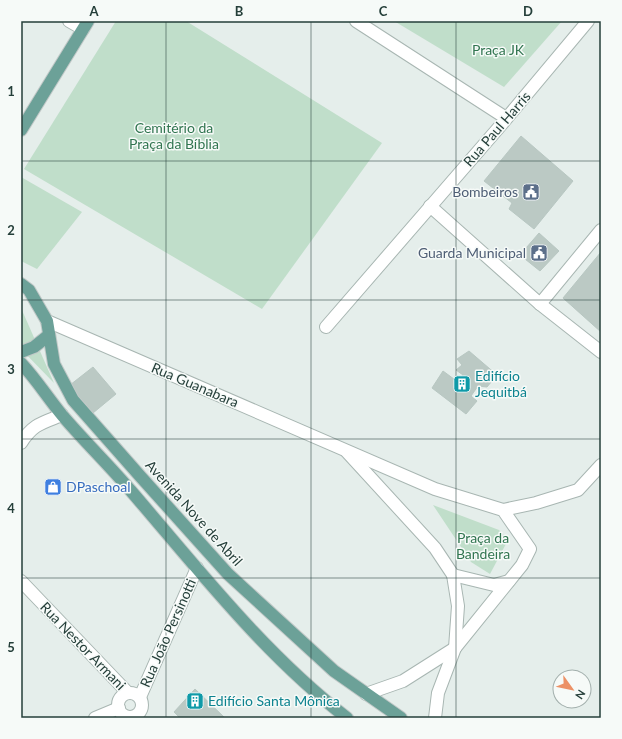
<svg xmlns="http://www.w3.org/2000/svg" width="622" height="739" viewBox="0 0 622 739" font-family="Lato,sans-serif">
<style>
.green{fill:#c0deca}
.building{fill:#bbc9c4;stroke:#b8c7c2}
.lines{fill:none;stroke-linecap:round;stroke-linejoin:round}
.minor-casing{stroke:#a8b6b2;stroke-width:14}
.major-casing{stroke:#c2c9c8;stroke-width:14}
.minor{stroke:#fff;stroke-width:12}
.major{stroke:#6ca198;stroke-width:12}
.grid{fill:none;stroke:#253f3a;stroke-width:1;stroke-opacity:0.55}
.labels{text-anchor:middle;stroke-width:3;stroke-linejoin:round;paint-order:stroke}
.park-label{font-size:14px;fill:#317550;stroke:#f6faf8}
.street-label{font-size:14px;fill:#253f3a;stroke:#f6faf8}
.service-label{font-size:14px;fill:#4e5e75;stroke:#f6faf8;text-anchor:end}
.culture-label{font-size:14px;fill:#0d838f;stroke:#f6faf8;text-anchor:start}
.shop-label{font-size:14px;fill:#366cbe;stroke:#f6faf8;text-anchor:start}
.neatline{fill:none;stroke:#253f3a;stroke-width:1.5}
.grid-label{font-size:13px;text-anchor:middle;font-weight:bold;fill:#253f3a}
</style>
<rect width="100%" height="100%" fill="#e5eeeb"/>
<g class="green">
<path d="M116,21H186L382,143L262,309L24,169Z"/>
<path d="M394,21H562L504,87Z"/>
<path d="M21,177L82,212L37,269L21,261Z"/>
<path d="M21,308L54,383L21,349Z"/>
<path d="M433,505L499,530L508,540L490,574L471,562Z"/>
</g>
<g class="building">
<path d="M521,136L573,181L534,229L509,209L512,203L484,181Z"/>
<path d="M539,233L559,251L540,271L520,255Z"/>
<path d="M601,252V332L563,298Z"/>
<path d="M469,351L497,375L487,387L478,386L471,396L477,401L466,414L432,388L443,371L458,382L463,375L456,370L462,365L457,359Z"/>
<path d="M93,367L116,394L93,413L70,385Z"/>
<path d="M195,689L225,718H180L174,712Z"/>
</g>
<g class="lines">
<defs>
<g id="minor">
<path d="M69,21L83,29"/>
<path d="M356,21L506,118"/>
<path d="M430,206L540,304L601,352"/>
<path d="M540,304L601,230"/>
<path d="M47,321L435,489L503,510L530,549L522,565L455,648L438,693L435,718"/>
<path d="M326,327L501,125L588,21"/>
<path d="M21,443C33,424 42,423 62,415"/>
<path d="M347,452L435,548L453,575L458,606L455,648"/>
<path d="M503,510L536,503L578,490L601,465"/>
<path d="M453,575L494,585L509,581"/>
<path d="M21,581L128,693"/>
<circle cx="130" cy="705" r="12"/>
<path d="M366,694L403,681L455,648"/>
<path d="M140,697L197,568"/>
<path d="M95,718L119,708"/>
</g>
<g id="major">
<path d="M21,130L88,21"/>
<path d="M21,284L29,290L47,321L54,364L73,400L140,476L228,574L334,671L401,718"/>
<path d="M21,352L34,347L49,335"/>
<path d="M21,363C36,379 48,398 62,415C84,441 109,465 131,491C199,570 264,654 347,718"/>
</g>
</defs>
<use href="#minor" class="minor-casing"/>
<use href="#major" class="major-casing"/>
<use href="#minor" class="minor"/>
<use href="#major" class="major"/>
</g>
<path class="grid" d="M166,21V718M311,21V718M456,21V718M21,161H601M21,300H601M21,439H601M21,578H601"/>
<defs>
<symbol id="civic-square" viewBox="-11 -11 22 22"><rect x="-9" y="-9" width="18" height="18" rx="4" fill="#5c6f8a" stroke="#f6faf8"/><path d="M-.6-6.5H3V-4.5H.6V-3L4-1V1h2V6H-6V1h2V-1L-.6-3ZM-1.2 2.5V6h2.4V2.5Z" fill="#fff"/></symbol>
<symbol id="building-square" viewBox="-11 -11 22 22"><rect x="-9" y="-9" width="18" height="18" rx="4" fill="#0f9aa8" stroke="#f6faf8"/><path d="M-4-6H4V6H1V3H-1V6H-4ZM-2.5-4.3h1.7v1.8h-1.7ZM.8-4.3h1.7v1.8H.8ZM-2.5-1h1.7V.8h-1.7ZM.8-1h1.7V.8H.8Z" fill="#fff"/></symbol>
<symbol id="shop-square" viewBox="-11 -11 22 22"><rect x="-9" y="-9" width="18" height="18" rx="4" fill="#3f7fe0" stroke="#f6faf8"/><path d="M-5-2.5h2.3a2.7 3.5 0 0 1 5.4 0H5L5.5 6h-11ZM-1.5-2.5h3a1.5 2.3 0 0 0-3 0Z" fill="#fff"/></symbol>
</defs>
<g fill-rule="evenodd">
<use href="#civic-square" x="521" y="182" width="20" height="20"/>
<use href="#civic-square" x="529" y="243" width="20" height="20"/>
<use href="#building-square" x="452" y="374" width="20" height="20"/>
<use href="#shop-square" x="43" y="477" width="20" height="20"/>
<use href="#building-square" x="185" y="691" width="20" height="20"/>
</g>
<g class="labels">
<g class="park-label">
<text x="498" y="55">Praça JK</text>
<text x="174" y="133">Cemitério da<tspan x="174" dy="16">Praça da Bíblia</tspan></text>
<text x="483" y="543">Praça da<tspan x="483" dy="16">Bandeira</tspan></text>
</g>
<g class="street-label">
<text transform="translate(497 129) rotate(-49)" y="5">Rua Paul Harris</text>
<text transform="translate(195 385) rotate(23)" y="5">Rua Guanabara</text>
<text transform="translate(194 513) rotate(48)" y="5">Avenida Nove de Abril</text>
<text transform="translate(168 633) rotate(-66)" y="5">Rua João Persinotti</text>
<text transform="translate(83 646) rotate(46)" y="5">Rua Nestor Armani</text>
</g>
<g class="service-label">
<text x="518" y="197">Bombeiros</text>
<text x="526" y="258">Guarda Municipal</text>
</g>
<g class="culture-label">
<text x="475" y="381">Edifício<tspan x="475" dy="16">Jequitbá</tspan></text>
<text x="208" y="706">Edifício Santa Mônica</text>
</g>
<g class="shop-label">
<text x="66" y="492">DPaschoal</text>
</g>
</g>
<rect width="622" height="739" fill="none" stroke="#f6faf8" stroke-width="44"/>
<g transform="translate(572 689) rotate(123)"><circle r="19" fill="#f6faf8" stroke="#a2afac"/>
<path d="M0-3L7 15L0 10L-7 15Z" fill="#ec9166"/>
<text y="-6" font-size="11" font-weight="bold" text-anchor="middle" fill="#253f3a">N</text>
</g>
<rect x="22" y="22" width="578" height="695" class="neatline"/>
<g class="grid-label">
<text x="94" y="16">A</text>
<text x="239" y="16">B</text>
<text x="383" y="16">C</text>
<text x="528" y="16">D</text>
<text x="11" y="96">1</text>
<text x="11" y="235">2</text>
<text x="11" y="374">3</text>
<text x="11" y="513">4</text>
<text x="11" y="652">5</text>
</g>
</svg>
